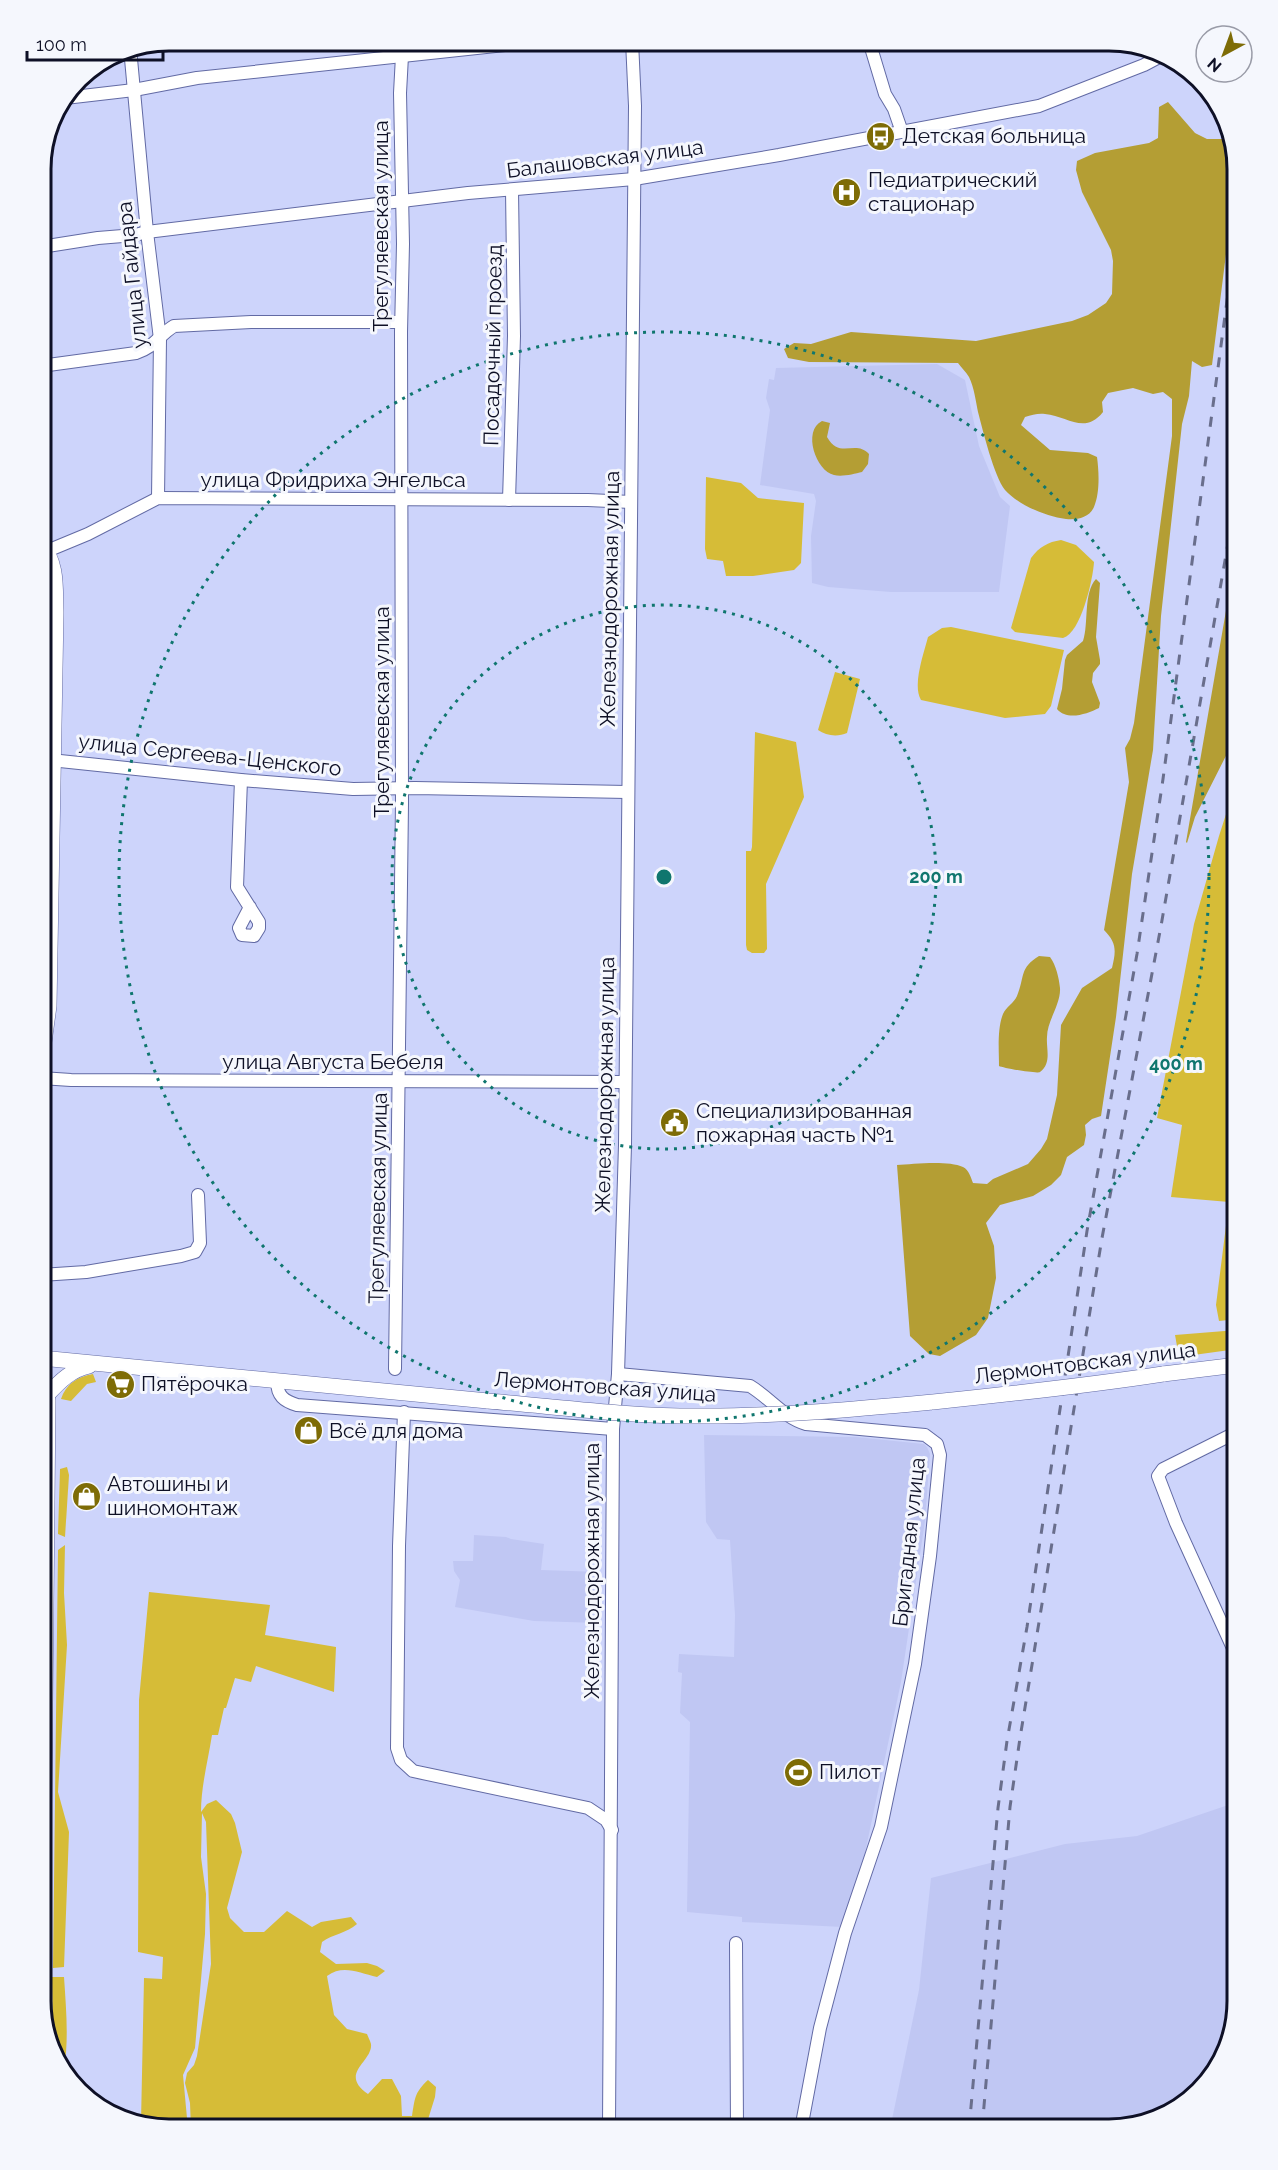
<svg xmlns="http://www.w3.org/2000/svg" width="1278" height="2170" viewBox="0 0 1278 2170" font-family="Raleway,sans-serif">
<style>
.built{fill:#c0c7f3}
.green{fill:#d6bc37}
.forest{fill:#b49e34}
.lines{fill:none;stroke-linecap:round;stroke-linejoin:round}
.minor-casing{stroke:#626aa4;stroke-width:14}
.major-casing{stroke:#626aa4;stroke-width:16}
.minor{stroke:#fff;stroke-width:12}
.major{stroke:#fff;stroke-width:15}
.rail{stroke:#696e8c;stroke-width:3;stroke-dasharray:10 10;stroke-linecap:butt}
.major-bridge-casing{stroke:#626aa4;stroke-width:16;stroke-linecap:butt}
.major-bridge{stroke:#fff;stroke-width:15}
.ring{fill:none;stroke:#0f766e;stroke-width:3;stroke-dasharray:3 6}
.labels{text-anchor:middle;stroke-width:6;stroke-linejoin:round;paint-order:stroke}
.poi-label{font-size:21px;fill:#0e1026;stroke:#f5f7fd;text-anchor:start}
.street-label{font-size:21px;fill:#0e1026;stroke:#f5f7fd}
.rim{fill:none;stroke:#0e1026;stroke-width:3}
.centre{fill:#0f766e;stroke:#f5f7fd;stroke-width:3}
.ring-label{font-size:18px;text-anchor:middle;font-weight:bold;fill:#0f766e;stroke:#f5f7fd;stroke-width:6;stroke-linejoin:round;paint-order:stroke}
</style>
<rect width="100%" height="100%" fill="#cdd4fb"/>
<g class="built">
<path d="M937,364L965,380L979,446L1000,497L1010,506L999,592H891L828,587L812,583L811,536L816,501L814,494L760,485L770,410L766,398L769,379L774,380L776,368Z"/>
<path d="M704,1435L856,1437L924,1444L927,1447L930,1454L925,1521L901,1682L865,1853L843,1927L742,1922V1917L687,1912L690,1722L680,1713L682,1673L678,1672L679,1654L734,1657L735,1615L730,1540L717,1539L706,1522Z"/>
<path d="M474,1535L506,1537L511,1539L544,1544L541,1570L600,1572L599,1623L534,1621L455,1607L460,1580L454,1571L453,1561H473Z"/>
<path d="M1237,1802V2002L1216,2072L1166,2116L1109,2129H890L919,1990L931,1878L1065,1844L1137,1836Z"/>
</g>
<g class="green">
<path d="M706,477L741,483L758,498L804,503L801,563L794,570L753,576H726L723,561L707,559L705,549Z"/>
<path d="M1061,540L1076,545L1094,562C1093,579 1081,633 1063,638L1015,632L1011,628L1031,558C1039,547 1048,542 1061,540Z"/>
<path d="M41,559L48,578L46,743V746L41,750Z"/>
<path d="M951,627L1064,650L1051,706L1045,714L1005,718L921,700C912,685 924,653 928,637L942,628Z"/>
<path d="M835,672L860,679L847,733C838,737 826,736 818,730Z"/>
<path d="M755,732L796,742L804,797L766,884L767,949L764,953H752L747,950L746,945V851H751L752,847Z"/>
<path d="M41,768L46,774L45,965L41,1039Z"/>
<path d="M1237,780V1319L1219,1321L1216,1305L1229,1202L1171,1197L1182,1125L1157,1118L1194,924L1219,836Z"/>
<path d="M1237,1330V1349L1179,1357L1175,1335Z"/>
<path d="M93,1374L96,1382L87,1384L71,1401L61,1399C66,1384 77,1377 93,1374Z"/>
<path d="M67,1467L69,1475L65,1537L58,1534L60,1469Z"/>
<path d="M65,1545L64,1593L67,1645L58,1792L69,1832L64,1967L53,1968L58,1550Z"/>
<path d="M149,1592L270,1605L265,1635L336,1647L334,1692L256,1666L251,1682L235,1678L226,1708H224L218,1735H212C208,1761 201,1786 201,1812L207,1804L216,1800L231,1814L235,1823L242,1852L227,1908L230,1918L244,1932H264L287,1911L312,1927L321,1922L351,1917L357,1924C347,1933 333,1934 322,1942L320,1952L336,1964L367,1963L377,1966L385,1971L377,1977C359,1973 343,1964 327,1976L334,2015L347,2029L367,2034C368,2037 370,2040 371,2044C373,2062 338,2073 368,2094L382,2079H392L401,2096L402,2116H412C415,2099 414,2093 428,2080L436,2087L435,2097L425,2129H191L190,2103L185,2083L187,2073L194,2065L197,2056L211,1964L206,1822L202,1813L201,1857L206,1894L205,1934L195,2048L183,2075L188,2129H161L141,2122L144,1978L162,1979L163,1957L138,1952L139,1700Z"/>
<path d="M52,1977H64C66,2007 69,2040 64,2069L54,2058L53,2054Z"/>
</g>
<g class="forest">
<path d="M1168,102L1195,133L1207,139H1231L1237,167L1212,365L1202,367L1192,361L1189,396L1182,424L1161,616L1153,750L1132,874L1116,1017L1101,1116L1092,1119L1085,1125L1086,1135L1084,1145L1067,1157L1061,1175L1051,1185L1033,1196L1000,1205L986,1223L994,1246L996,1278L988,1318L976,1335L940,1356L929,1354L910,1336L897,1165C913,1164 948,1160 963,1167C969,1170 971,1178 973,1183L987,1184L993,1179L1028,1164L1041,1149L1047,1139L1057,1095L1061,1025L1082,988L1112,968C1116,951 1117,943 1104,930L1129,782L1125,748L1130,739L1134,723L1172,436V399L1163,392L1153,394L1133,388L1108,393L1102,402L1103,412C1085,435 1067,416 1045,414C1038,413 1032,415 1025,417L1021,425L1050,450L1088,453L1097,457C1099,472 1100,493 1094,507C1089,518 1077,520 1066,519C1045,516 1020,506 1005,490C994,476 983,431 978,412C976,402 974,387 969,377C966,372 961,367 958,363L809,362L788,358L784,349L794,343L811,344L851,332L976,341L1072,321L1088,315L1106,303L1112,294L1113,261L1111,250L1082,192L1076,170L1077,161L1095,153L1149,143L1158,138L1159,107Z"/>
<path d="M822,421L830,423L827,437C840,460 855,439 869,454L868,464L862,472C854,474 842,477 834,475C816,471 802,431 822,421Z"/>
<path d="M1237,547V734L1195,817L1187,843L1186,842Z"/>
<path d="M1096,579L1100,583L1096,637L1100,660V664L1093,673L1092,682L1100,703L1099,708C1087,714 1067,721 1057,709L1062,689L1065,660L1067,655L1083,641C1089,624 1083,593 1096,579Z"/>
<path d="M1039,956L1050,957C1056,965 1059,978 1060,988C1061,1004 1047,1021 1047,1037C1046,1049 1052,1063 1040,1072C1037,1074 1003,1068 999,1066C999,1051 997,1029 1003,1014C1006,1007 1014,1003 1017,996C1025,977 1019,968 1039,956Z"/>
</g>
<g class="lines">
<defs>
<g id="minor">
<path d="M869,41L885,94L894,109L902,132"/>
<path d="M130,48L147,232L160,339L158,498"/>
<path d="M65,98L134,90L197,78L542,41"/>
<path d="M41,247L98,238L135,235L147,232L468,193L634,179L779,155L1039,106L1144,65L1161,56"/>
<path d="M41,366L136,353C155,347 159,335 174,326L251,322H401"/>
<path d="M509,500L514,336L512,190"/>
<path d="M47,551L88,534L158,498L588,500L631,502"/>
<path d="M41,759L241,780L353,789L415,788L627,792"/>
<path d="M241,780L237,887L259,922V928L254,936L242,935L239,928L250,907"/>
<path d="M41,1078L71,1080L625,1082"/>
<path d="M41,1275L86,1272L181,1256L195,1252L200,1243L198,1195"/>
<path d="M395,1369L402,803L401,332L403,244L400,93L402,56L400,41"/>
<path d="M618,1374L750,1386C770,1398 783,1417 806,1424L925,1435L937,1444L940,1455L930,1556L915,1664L881,1827L845,1933L820,2028L801,2129"/>
<path d="M277,1381C277,1396 284,1401 297,1405L613,1429"/>
<path d="M404,1412L399,1546L397,1748L401,1760L413,1771L588,1808L606,1820L612,1830"/>
<path d="M1237,1657L1176,1523L1158,1476L1163,1469L1237,1432"/>
<path d="M736,1943L737,2129"/>
<path d="M609,2129L613,1429L618,1374L625,1145L635,106L632,41"/>
</g>
<g id="major">
<path d="M41,1064L49,1006L56,612C55,588 58,563 41,544"/>
<path d="M41,1358L488,1401"/>
<path d="M1163,1374L1237,1365"/>
<path d="M41,1375L45,1382L48,1401L42,2006"/>
<path d="M48,1394C60,1381 71,1370 89,1366"/>
</g>
</defs>
<use href="#minor" class="minor-casing"/>
<use href="#major" class="major-casing"/>
<use href="#minor" class="minor"/>
<use href="#major" class="major"/>
<g class="rail">
<path d="M969,2129L998,1808L1007,1741L1027,1627L1087,1231L1137,954L1163,779L1237,226"/>
<path d="M982,2129L1010,1807L1020,1738L1102,1238L1161,926L1237,492"/>
</g>
<defs>
<path id="major-bridge" d="M488,1401C561,1407 633,1417 706,1416C782,1416 857,1409 933,1402C1010,1394 1086,1386 1163,1374"/>
</defs>
<use href="#major-bridge" class="major-bridge-casing"/>
<use href="#major-bridge" class="major-bridge"/>
</g>
<g class="ring">
<circle cx="664" cy="877" r="272"/>
<circle cx="664" cy="877" r="545"/>
</g>
<defs>
<symbol id="bus-disc" viewBox="-11 -11 22 22"><circle r="9.5" fill="#7e6c06" stroke="#f5f7fd"/><path d="M-5-6H5V4H4V6H2V4H-2V6H-4V4H-5ZM-3.5-4V0h7V-4ZM-3.5 1.2v1.5H-2V1.2ZM2 1.2v1.5H3.5V1.2Z" fill="#fff"/></symbol>
<symbol id="hospital-disc" viewBox="-11 -11 22 22"><circle r="9.5" fill="#7e6c06" stroke="#f5f7fd"/><path d="M-5-5h3v3.5h4V-5h3V5h-3V1.5h-4V5h-3Z" fill="#fff"/></symbol>
<symbol id="civic-disc" viewBox="-11 -11 22 22"><circle r="9.5" fill="#7e6c06" stroke="#f5f7fd"/><path d="M-.6-6.5H3V-4.5H.6V-3L4-1V1h2V6H-6V1h2V-1L-.6-3ZM-1.2 2.5V6h2.4V2.5Z" fill="#fff"/></symbol>
<symbol id="supermarket-disc" viewBox="-11 -11 22 22"><circle r="9.5" fill="#7e6c06" stroke="#f5f7fd"/><path d="M-6-5.5h2.5l.6 2H6L4.5 2H-2.5L-4.4-4H-6ZM-1.5 3.2a1.3 1.3 0 1 0 .1 0ZM3 3.2a1.3 1.3 0 1 0 .1 0Z" fill="#fff"/></symbol>
<symbol id="shop-disc" viewBox="-11 -11 22 22"><circle r="9.5" fill="#7e6c06" stroke="#f5f7fd"/><path d="M-5-2.5h2.3a2.7 3.5 0 0 1 5.4 0H5L5.5 6h-11ZM-1.5-2.5h3a1.5 2.3 0 0 0-3 0Z" fill="#fff"/></symbol>
<symbol id="stadium-disc" viewBox="-11 -11 22 22"><circle r="9.5" fill="#7e6c06" stroke="#f5f7fd"/><path d="M0-5a6.5 5 0 1 0 0 10a6.5 5 0 1 0 0-10ZM-3.5-1.8h7v3.6h-7Z" fill="#fff"/></symbol>
</defs>
<g fill-rule="evenodd">
<use href="#bus-disc" x="864" y="120" width="33" height="33"/>
<use href="#hospital-disc" x="830" y="176" width="33" height="33"/>
<use href="#civic-disc" x="658" y="1106" width="33" height="33"/>
<use href="#supermarket-disc" x="104" y="1368" width="33" height="33"/>
<use href="#shop-disc" x="292" y="1414" width="33" height="33"/>
<use href="#shop-disc" x="70" y="1480" width="33" height="33"/>
<use href="#stadium-disc" x="782" y="1756" width="33" height="33"/>
</g>
<g class="labels">
<g class="poi-label">
<text x="902" y="143">Детская больница</text>
<text x="868" y="187">Педиатрический<tspan x="868" dy="24">стационар</tspan></text>
<text x="696" y="1118">Специализированная<tspan x="696" dy="24">пожарная часть №1</tspan></text>
<text x="141" y="1391">Пятёрочка</text>
<text x="329" y="1438">Всё для дома</text>
<text x="107" y="1491">Автошины и<tspan x="107" dy="24">шиномонтаж</tspan></text>
<text x="819" y="1779">Пилот</text>
</g>
<g class="street-label">
<text transform="translate(605 159) rotate(-7)" y="7">Балашовская улица</text>
<text transform="translate(381 226) rotate(-90)" y="7">Трегуляевская улица</text>
<text transform="translate(132 275) rotate(-96)" y="7">улица Гайдара</text>
<text transform="translate(493 345) rotate(-89)" y="7">Посадочный проезд</text>
<text x="333" y="487">улица Фридриха Энгельса</text>
<text transform="translate(610 599) rotate(-89)" y="7">Железнодорожная улица</text>
<text transform="translate(382 712) rotate(-90)" y="7">Трегуляевская улица</text>
<text transform="translate(210 755) rotate(6)" y="7">улица Сергеева-Ценского</text>
<text x="333" y="1069">улица Августа Бебеля</text>
<text transform="translate(605 1085) rotate(-89)" y="7">Железнодорожная улица</text>
<text transform="translate(378 1198) rotate(-89)" y="7">Трегуляевская улица</text>
<text transform="translate(1085 1363) rotate(-7)" y="7">Лермонтовская улица</text>
<text transform="translate(605 1387) rotate(4)" y="7">Лермонтовская улица</text>
<text transform="translate(909 1542) rotate(-84)" y="7">Бригадная улица</text>
<text transform="translate(592 1571) rotate(-90)" y="7">Железнодорожная улица</text>
</g>
</g>
<path d="M0 0H1278V2170H0ZM169 51H1109A118 118 0 0 1 1227 169V2001A118 118 0 0 1 1109 2119H169A118 118 0 0 1 51 2001V169A118 118 0 0 1 169 51Z" fill="#f5f7fd" fill-rule="evenodd"/>
<path class="rim" d="M169 51H1109A118 118 0 0 1 1227 169V2001A118 118 0 0 1 1109 2119H169A118 118 0 0 1 51 2001V169A118 118 0 0 1 169 51Z"/>
<circle cx="664" cy="877" r="9" class="centre"/>
<g class="ring-label">
<text x="936" y="883">200 m</text>
<text x="1176" y="1070">400 m</text>
</g>
<g transform="translate(1224 54) rotate(221)"><circle r="28" fill="#f5f7fd" stroke="#999ba7" stroke-width="1.5"/>
<path d="M0-4.5L10 22L0 15L-10 22Z" fill="#7e6c06"/>
<text y="-9" font-size="16" font-weight="bold" text-anchor="middle" fill="#0e1026">N</text>
</g>
<path d="M27 51v9h136v-9" fill="none" stroke="#0e1026" stroke-width="3"/>
<text x="36" y="51" font-size="18" fill="#0e1026" stroke="#f5f7fd" stroke-width="4.5" paint-order="stroke">100 m</text>
</svg>
